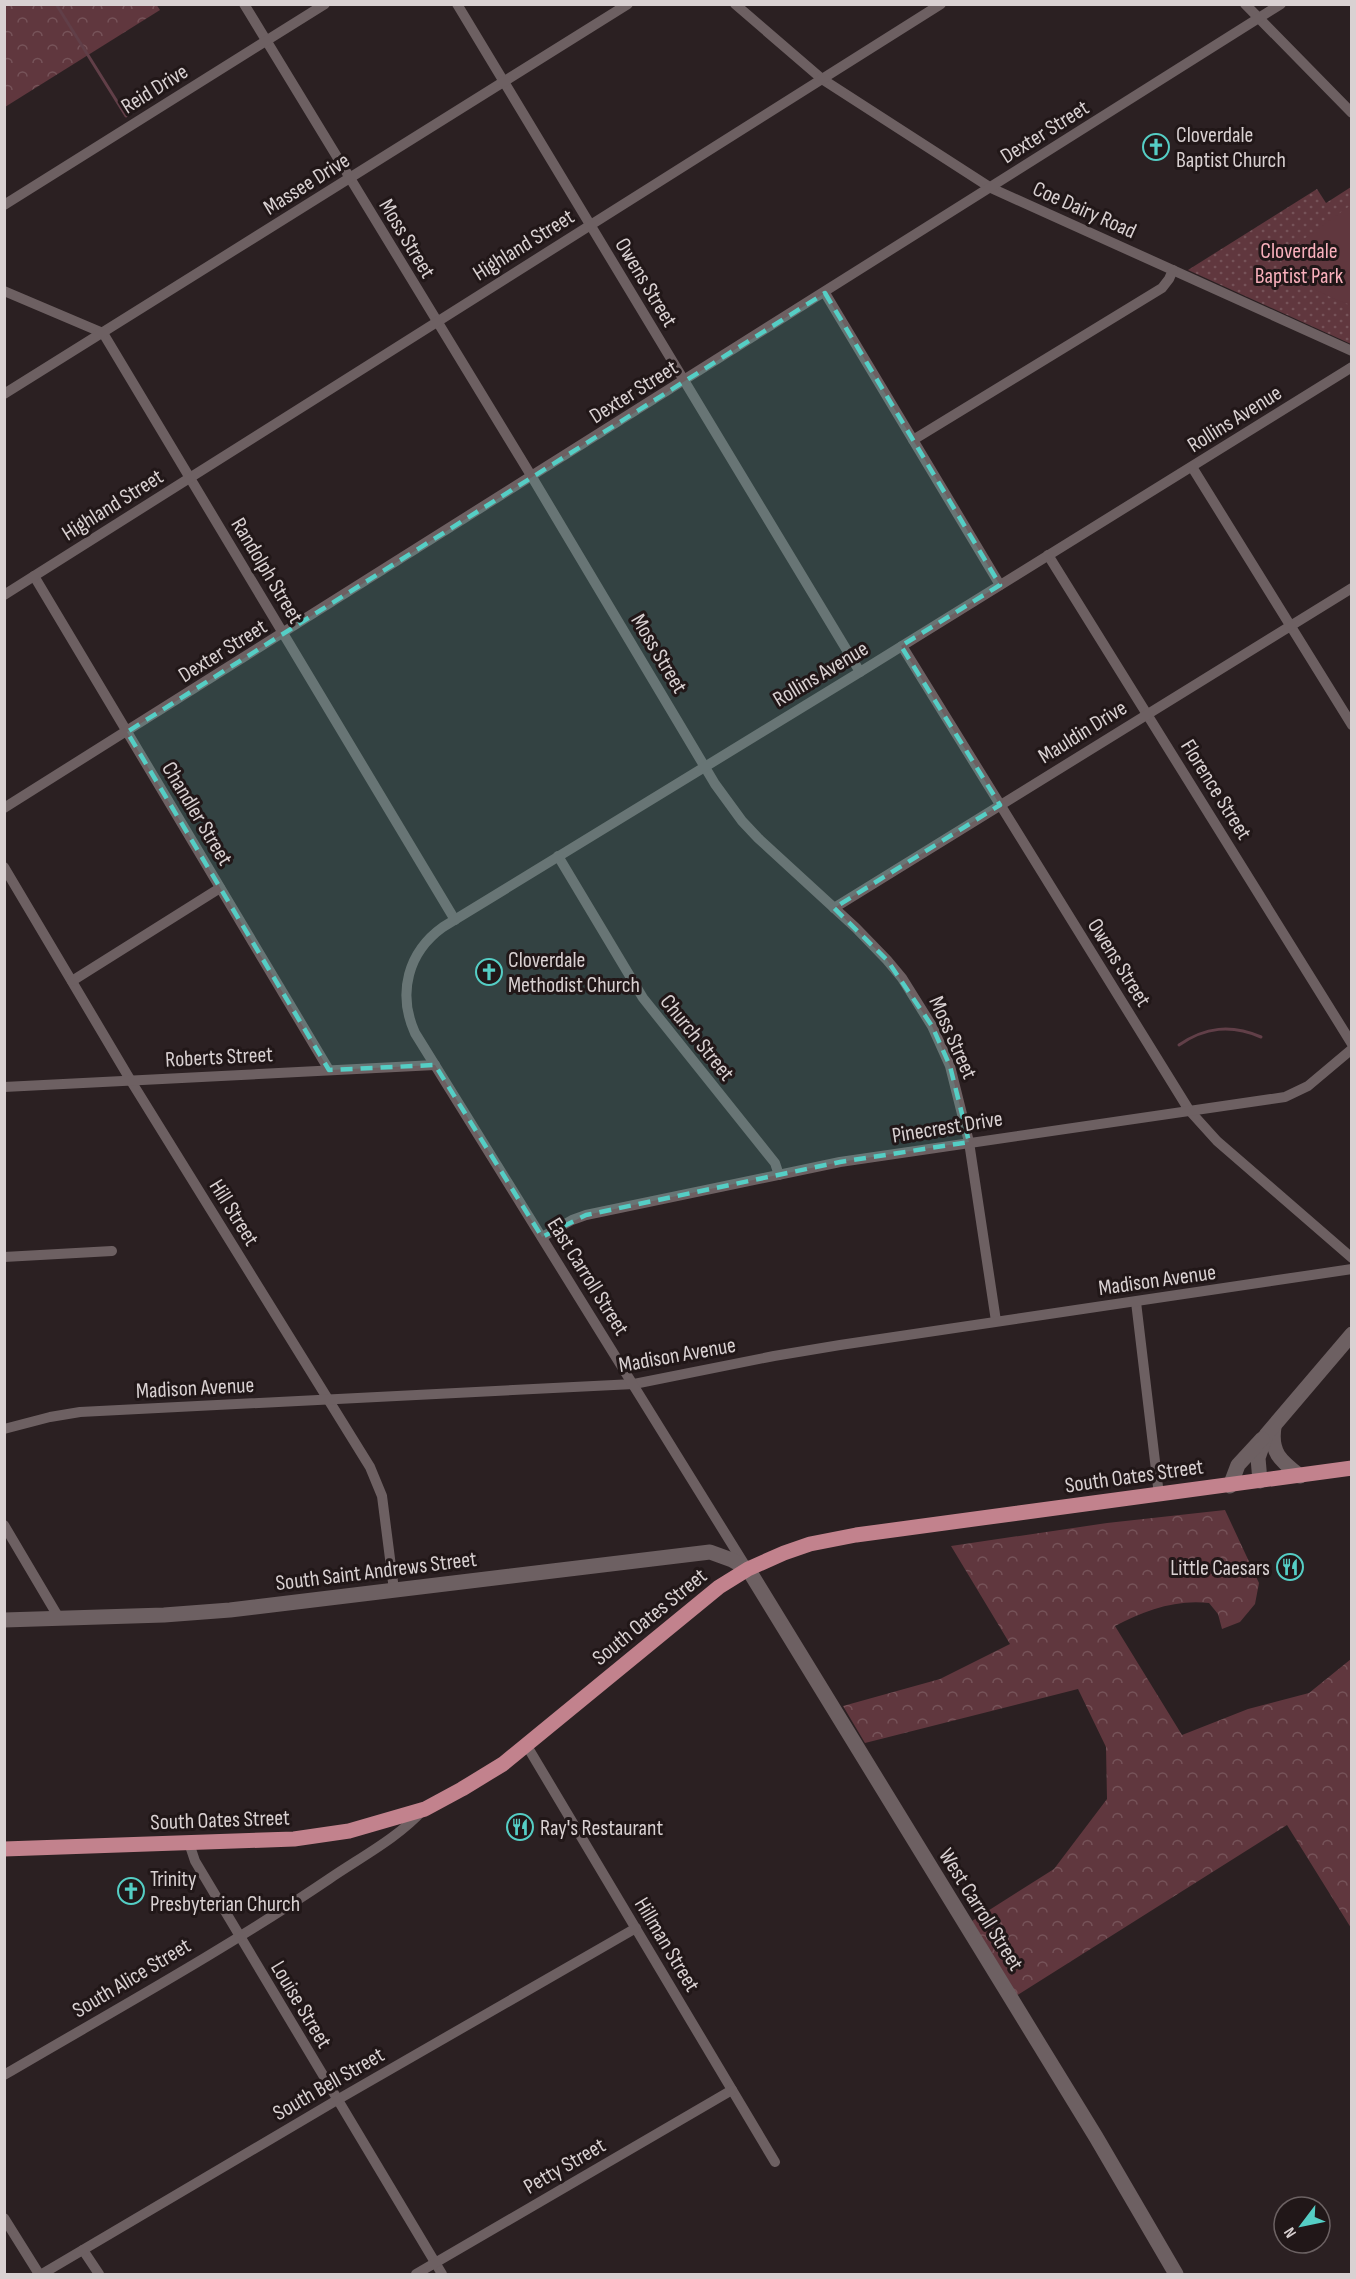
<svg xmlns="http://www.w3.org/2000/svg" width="1356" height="2279" viewBox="0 0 1356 2279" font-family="'Sofia Sans Condensed',sans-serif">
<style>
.grass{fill:url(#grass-dots)}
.forest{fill:url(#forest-crowns)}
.pitch{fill:#60373e}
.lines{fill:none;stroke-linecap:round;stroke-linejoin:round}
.stream{stroke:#613f48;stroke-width:3}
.street{stroke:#6d6062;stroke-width:10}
.secondary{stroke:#6d6062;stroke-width:15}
.primary{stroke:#c2828d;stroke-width:15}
.marked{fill:#55cec5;fill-opacity:0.2;stroke:#55cec5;stroke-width:4.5;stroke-dasharray:12 8;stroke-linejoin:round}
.labels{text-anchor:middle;stroke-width:6;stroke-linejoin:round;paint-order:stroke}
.street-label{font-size:22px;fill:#d9d1d2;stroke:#211718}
.poi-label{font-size:22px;fill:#d9d1d2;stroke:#211718;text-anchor:start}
.park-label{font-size:22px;fill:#f9b0bc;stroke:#211718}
</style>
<defs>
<pattern id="grass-dots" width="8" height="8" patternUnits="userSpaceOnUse" patternTransform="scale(1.5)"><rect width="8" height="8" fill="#60373e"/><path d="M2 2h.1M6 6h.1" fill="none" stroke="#765359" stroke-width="1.8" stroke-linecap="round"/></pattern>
<pattern id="forest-crowns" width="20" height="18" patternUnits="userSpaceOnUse" patternTransform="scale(1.5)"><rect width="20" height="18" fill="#60373e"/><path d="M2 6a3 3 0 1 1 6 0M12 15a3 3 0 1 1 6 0" fill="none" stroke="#765359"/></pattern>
</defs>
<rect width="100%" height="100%" fill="#2b2022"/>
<path class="grass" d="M1351,187V344L1188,270L1317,189L1326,203Z"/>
<g class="forest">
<path d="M5,4H156L160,10L5,107Z"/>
<path d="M1225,1510L1259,1583L1255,1604L1240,1622L1222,1629L1218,1614L1209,1603C1175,1599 1144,1611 1115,1626L1182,1735L1248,1709L1309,1693L1351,1659V1928L1287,1825L1016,1996L972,1921L1054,1869L1107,1799L1106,1747L1078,1689L865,1743L843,1706L940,1679L1010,1644L951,1546L1107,1523Z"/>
</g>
<path class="pitch" d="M1351,205V305C1329,298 1289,279 1279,257Z"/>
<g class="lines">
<g class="stream">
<path d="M56,4L126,116"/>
<path d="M1179,1045C1205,1027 1231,1024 1261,1037"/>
</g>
<g class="street">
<path d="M244,4L532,477L715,784L742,821L758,838L856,928L887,960L902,978L932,1026L950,1066L969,1142L996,1321"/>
<path d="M457,4L860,672"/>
<path d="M735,4L822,79L991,188L1352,351"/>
<path d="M1245,4L1352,113"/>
<path d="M4,205L325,4"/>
<path d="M4,291L103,333L455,920"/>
<path d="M825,293L1000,585"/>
<path d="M4,394L628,4"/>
<path d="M913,440L1162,288L1169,279L1173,270"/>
<path d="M1192,467L1352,725"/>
<path d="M1048,555L1352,1044"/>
<path d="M34,576L329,1070"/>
<path d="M4,595L941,4"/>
<path d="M902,646L1189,1110L1217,1141L1352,1258"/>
<path d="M4,808L1281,4"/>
<path d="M558,856L643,998L775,1163L779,1175"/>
<path d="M4,867L131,1081L370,1467L382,1496L394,1590"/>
<path d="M834,908L1352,588"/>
<path d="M72,981L220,888"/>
<path d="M4,1087L435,1065"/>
<path d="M542,1237L572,1220L586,1215L840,1162L1285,1097L1308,1086L1352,1049"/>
<path d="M4,1257L112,1251"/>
<path d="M1136,1302L1159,1495"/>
<path d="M4,1429L50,1417L80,1412L634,1384L774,1356L840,1345L1352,1269"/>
<path d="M4,1525L59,1618"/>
<path d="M746,1567L415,1033C397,993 408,952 443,927L860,672L1352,367"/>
<path d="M527,1746L775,2162"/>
<path d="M189,1843L195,1861L442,2274"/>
<path d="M4,2075C113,2011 224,1950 329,1879C361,1857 398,1838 424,1809"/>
<path d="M4,2218L39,2274"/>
<path d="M83,2250L99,2274"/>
<path d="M42,2274L337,2100L636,1928"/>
<path d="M416,2274L732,2090"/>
</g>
<g class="secondary">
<path d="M1274,1427C1270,1453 1281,1461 1300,1476"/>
<path d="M1260,1481L1258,1458L1266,1435L1352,1334"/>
<path d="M1230,1486L1238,1465L1262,1439"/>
<path d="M4,1620L164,1615L230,1610L710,1552L732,1560L748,1569L1096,2137L1176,2274"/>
</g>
<path class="primary" d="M4,1849L294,1839L349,1831L425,1809L462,1789L503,1764L719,1587L748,1569L784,1553L810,1544L856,1535L1352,1468"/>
</g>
<path class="marked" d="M825,293L1000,585L901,646L1000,805L834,908L887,960L932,1026L950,1066L969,1142L840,1162L586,1215L542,1237L435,1065L329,1070L127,732Z"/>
<defs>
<symbol id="church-ring" viewBox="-11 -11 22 22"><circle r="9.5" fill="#211718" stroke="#55cec5" stroke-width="1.5"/><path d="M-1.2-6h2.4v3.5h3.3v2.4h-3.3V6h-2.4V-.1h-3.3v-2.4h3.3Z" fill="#55cec5"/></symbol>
<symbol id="restaurant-ring" viewBox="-11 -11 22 22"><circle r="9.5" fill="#211718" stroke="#55cec5" stroke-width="1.5"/><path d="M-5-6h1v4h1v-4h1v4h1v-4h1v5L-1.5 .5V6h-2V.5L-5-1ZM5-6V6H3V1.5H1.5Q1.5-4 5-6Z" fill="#55cec5"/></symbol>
</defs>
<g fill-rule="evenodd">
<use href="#church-ring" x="1141" y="132" width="30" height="30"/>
<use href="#church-ring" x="474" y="957" width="30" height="30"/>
<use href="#restaurant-ring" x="1275" y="1552" width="30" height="30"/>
<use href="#restaurant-ring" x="505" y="1812" width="30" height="30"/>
<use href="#church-ring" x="116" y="1876" width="30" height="30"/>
</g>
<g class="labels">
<g class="street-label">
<text transform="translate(154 88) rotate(-32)" y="8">Reid Drive</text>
<text transform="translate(1044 131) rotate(-32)" y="8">Dexter Street</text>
<text transform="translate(306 183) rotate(-32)" y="8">Massee Drive</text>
<text transform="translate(1085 209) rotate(24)" y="8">Coe Dairy Road</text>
<text transform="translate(408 238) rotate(59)" y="8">Moss Street</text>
<text transform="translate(523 244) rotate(-32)" y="8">Highland Street</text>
<text transform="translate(647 282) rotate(59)" y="8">Owens Street</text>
<text transform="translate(633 391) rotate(-32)" y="8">Dexter Street</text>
<text transform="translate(1234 418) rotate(-32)" y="8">Rollins Avenue</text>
<text transform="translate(112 504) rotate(-32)" y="8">Highland Street</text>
<text transform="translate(268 570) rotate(59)" y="8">Randolph Street</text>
<text transform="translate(222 650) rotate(-32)" y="8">Dexter Street</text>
<text transform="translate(660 653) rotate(59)" y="8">Moss Street</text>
<text transform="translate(820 673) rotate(-31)" y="8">Rollins Avenue</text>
<text transform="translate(1082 731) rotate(-32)" y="8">Mauldin Drive</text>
<text transform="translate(1217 789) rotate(58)" y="8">Florence Street</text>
<text transform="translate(198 813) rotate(59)" y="8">Chandler Street</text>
<text transform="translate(1120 962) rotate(58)" y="8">Owens Street</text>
<text transform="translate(698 1037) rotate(51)" y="8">Church Street</text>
<text transform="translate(954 1037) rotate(66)" y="8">Moss Street</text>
<text transform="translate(219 1056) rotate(-3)" y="8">Roberts Street</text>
<text transform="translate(947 1126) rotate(-9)" y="8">Pinecrest Drive</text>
<text transform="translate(235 1212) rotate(58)" y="8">Hill Street</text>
<text transform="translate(589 1276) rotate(58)" y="8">East Carroll Street</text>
<text transform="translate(1157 1279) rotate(-8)" y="8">Madison Avenue</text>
<text transform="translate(677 1354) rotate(-10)" y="8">Madison Avenue</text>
<text transform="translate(195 1387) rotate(-3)" y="8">Madison Avenue</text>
<text transform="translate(1134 1475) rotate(-8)" y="8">South Oates Street</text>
<text transform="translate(376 1570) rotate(-7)" y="8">South Saint Andrews Street</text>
<text transform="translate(649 1616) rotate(-39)" y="8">South Oates Street</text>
<text transform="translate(220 1819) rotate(-2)" y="8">South Oates Street</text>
<text transform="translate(982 1909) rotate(58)" y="8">West Carroll Street</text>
<text transform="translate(668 1944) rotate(59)" y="8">Hillman Street</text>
<text transform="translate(131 1977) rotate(-31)" y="8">South Alice Street</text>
<text transform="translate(302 2004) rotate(59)" y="8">Louise Street</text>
<text transform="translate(328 2083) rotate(-30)" y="8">South Bell Street</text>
<text transform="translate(564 2165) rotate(-30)" y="8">Petty Street</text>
</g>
<g class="poi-label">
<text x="1176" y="142">Cloverdale<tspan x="1176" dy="25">Baptist Church</tspan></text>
<text x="508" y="967">Cloverdale<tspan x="508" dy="25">Methodist Church</tspan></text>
<text x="1270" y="1575" text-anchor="end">Little Caesars</text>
<text x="540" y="1835">Ray's Restaurant</text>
<text x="150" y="1886">Trinity<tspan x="150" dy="25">Presbyterian Church</tspan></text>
</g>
<g class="park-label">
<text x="1299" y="258">Cloverdale<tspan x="1299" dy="25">Baptist Park</tspan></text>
</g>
</g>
<rect width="1356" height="2279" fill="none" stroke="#d9d1d2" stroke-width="12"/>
<g transform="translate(1302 2225) rotate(238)"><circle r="28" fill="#211718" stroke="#6b6162" stroke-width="1.5"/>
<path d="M0-4.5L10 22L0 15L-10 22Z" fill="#55cec5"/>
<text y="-9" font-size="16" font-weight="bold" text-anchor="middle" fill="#d9d1d2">N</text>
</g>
</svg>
